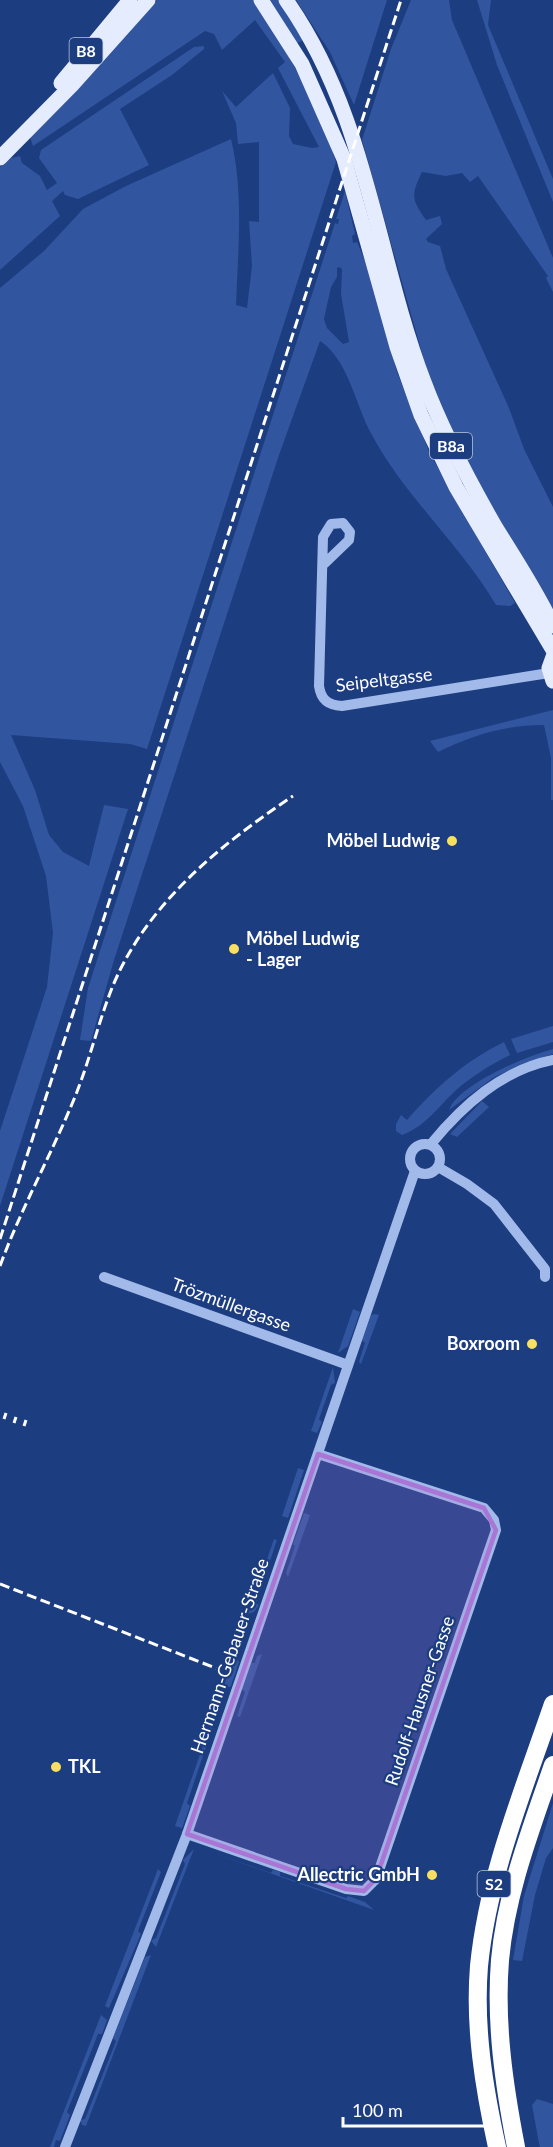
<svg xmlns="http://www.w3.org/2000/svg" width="553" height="2147" viewBox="0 0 553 2147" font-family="Lato,sans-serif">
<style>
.green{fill:#31559f;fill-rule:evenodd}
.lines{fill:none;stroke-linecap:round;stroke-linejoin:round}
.minor{stroke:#a2bae9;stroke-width:10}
.major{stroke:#e5ecfe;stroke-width:15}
.highway{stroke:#fff;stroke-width:18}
.rail{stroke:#fff;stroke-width:3;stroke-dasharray:10 4.5;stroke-linecap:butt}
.marked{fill:#a976d5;fill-opacity:0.2;stroke:#a976d5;stroke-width:4.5;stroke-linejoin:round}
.poi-dot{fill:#f8df61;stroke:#1d3d81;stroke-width:2}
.labels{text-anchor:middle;stroke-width:4.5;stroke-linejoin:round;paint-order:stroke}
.shield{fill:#1d3d81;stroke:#bbc5d9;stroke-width:1.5}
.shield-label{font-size:16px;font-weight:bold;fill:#fff}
.street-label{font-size:18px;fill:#fff;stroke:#1d3d81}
.poi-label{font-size:18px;font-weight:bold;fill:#fff;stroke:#1d3d81;text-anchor:end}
</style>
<rect width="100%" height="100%" fill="#1d3d81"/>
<g class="green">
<path d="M157,0H254C287,51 318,104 336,162L147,749L130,744L11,735L35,790L49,835L63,852L89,866L104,805L128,809L0,1206V1131L47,987L53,933L46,876L23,806L0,762V288L44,251L83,209L126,186L231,139C244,193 238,250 236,305L247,308L252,266L249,221L259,222V142L238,144L236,123L222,91L236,107L273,73L290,108L289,136L293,144L312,148L319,147L278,68L285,62L255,20L222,50L214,34L205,31L33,146L30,137Z"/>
<path d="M268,0H278L303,40L296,44Z"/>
<path d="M296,0H387L354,105L330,52Z"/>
<path d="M411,0H449L452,20L553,258V292L546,278L548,276L478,176L470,182L462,173L446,176L422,172C411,195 411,199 426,220L440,216L442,224L426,239L428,242L440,246L446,269L509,408L524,449L553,507V611L461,454L429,378L362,140L391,49Z"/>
<path d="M477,0H491L488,25L553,179V202L497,65Z"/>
<path d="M204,46V49L172,75L120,109L149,165L78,199L65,195L63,191L52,201L60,216L0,270V167L11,158L20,156L22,163L40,176L47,190L57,183L39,158L41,150L194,47Z"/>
<path d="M345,191L355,234L352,236L353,243L357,242L368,268L397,372L430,454L515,603L510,606L496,605C461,545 405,497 372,435C355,405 349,360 320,341L279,455L114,960L91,1041L80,1040L88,988L335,223L338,224L339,219H336ZM339,267L342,269L341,294L349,342L343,344L327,328L324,319L331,287L337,277V268Z"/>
<path d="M553,710V800H551V758L544,725C504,725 473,735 438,752L430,741Z"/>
<path d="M553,1026V1042L517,1053L511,1039Z"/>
<path d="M504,1042L510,1055C490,1065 472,1076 455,1091C437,1108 426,1126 402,1135L396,1131V1124L401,1115L407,1120C435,1088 465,1061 504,1042Z"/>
<path d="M553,1049V1054L524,1063L493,1078L449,1110C459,1084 527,1056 553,1049Z"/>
<path d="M482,1101L489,1107L457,1137L450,1134Z"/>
<path d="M353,1309L360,1312L348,1346L338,1353Z"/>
<path d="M375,1314L379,1315L361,1364L359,1362L365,1343L362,1340L371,1315Z"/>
<path d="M333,1367L335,1383L331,1385L319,1419L322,1422L317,1433L311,1431Z"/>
<path d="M298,1468L304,1470L288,1518L282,1516Z"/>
<path d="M304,1513L310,1515L288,1577L286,1573L295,1546L293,1544Z"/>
<path d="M274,1539L277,1540L256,1603L259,1605L254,1612L248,1614Z"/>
<path d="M262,1654L240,1717L237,1716L245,1692L242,1689L251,1663H255L257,1656Z"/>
<path d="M234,1656L239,1662L231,1686L225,1689L223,1688Z"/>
<path d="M220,1697L222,1700L187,1803L190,1806L182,1828L175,1826Z"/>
<path d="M553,1803V1848L546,1858L535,1895L522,1961L513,1960L524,1896Z"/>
<path d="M194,1849L156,1947L151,1941L156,1938L185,1864L183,1860Z"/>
<path d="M210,1852L271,1873L273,1870L280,1872V1876L346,1898L348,1896L365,1902L374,1910Z"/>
<path d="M158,1869L161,1872L138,1931L141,1934L109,2008L105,2006Z"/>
<path d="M151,1955L86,2126L82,2125L80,2120L85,2119L116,2041L113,2038L145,1957Z"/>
<path d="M101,2015L107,2020L102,2034H98L67,2112L70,2115L60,2141L56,2140L54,2147H50Z"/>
<path d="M537,2099L553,2104V2147H540L539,2143L532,2105Z"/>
</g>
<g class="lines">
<g class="minor">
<path d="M323,565L349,540L350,532L343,523L331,524L323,537L319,686C321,700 328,705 342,706L549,673"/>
<circle cx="425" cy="1159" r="15"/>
<path d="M431,1144C463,1105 502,1070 553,1060"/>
<path d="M438,1167L467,1184L494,1204L545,1269V1277"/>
<path d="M104,1277L348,1365"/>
<path d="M187,1834L346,1889L364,1891L376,1879L496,1530L494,1520L484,1508L318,1454"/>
<path d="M65,2147L187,1834L415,1171"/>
</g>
<g class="major">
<path d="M261,0L302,64L344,159L397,347L421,415L456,487L553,650"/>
<path d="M286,0C368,117 375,253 424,382C443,433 469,481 496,528C516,560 537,592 553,626"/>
<path d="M61,83L130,0"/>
<path d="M0,158L72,85L148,0"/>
<path d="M553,657L549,668L553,681"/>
</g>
<g class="highway">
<path d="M497,2147C484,2088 474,2027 479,1966C488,1875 524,1789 553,1704"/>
<path d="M516,2147C504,2085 495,2023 500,1960C506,1893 531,1829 553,1765"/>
</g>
<g class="rail">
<path d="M0,1239L401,0"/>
<path d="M0,1266C20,1211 49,1159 72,1104C88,1067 97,1026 112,988C146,904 220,845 293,796"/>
<path d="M4,1419L6,1413"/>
<path d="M14,1423L16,1417"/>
<path d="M24,1426L26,1420"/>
<path d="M0,1584L218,1669"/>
</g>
</g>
<path class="marked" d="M318,1454L484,1508L496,1530L376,1879L364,1891L346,1889L187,1834Z"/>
<g class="poi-dot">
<circle cx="452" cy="841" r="6"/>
<circle cx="234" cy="949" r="6"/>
<circle cx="532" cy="1344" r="6"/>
<circle cx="56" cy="1767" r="6"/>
<circle cx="432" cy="1875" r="6"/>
</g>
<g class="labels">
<g class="shield">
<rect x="69.5" y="38" width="33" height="26" rx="4.5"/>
<rect x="430" y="433" width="42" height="26" rx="4.5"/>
<rect x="477.5" y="1871" width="33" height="26" rx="4.5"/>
</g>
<g class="shield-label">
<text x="86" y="57">B8</text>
<text x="451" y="452">B8a</text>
<text x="494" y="1890">S2</text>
</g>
<g class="street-label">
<text transform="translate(384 680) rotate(-7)" y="6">Seipeltgasse</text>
<text transform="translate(231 1305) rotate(20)" y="6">Trözmüllergasse</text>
<text transform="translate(230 1656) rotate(-71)" y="6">Hermann-Gebauer-Straße</text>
<text transform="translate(420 1701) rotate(-71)" y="6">Rudolf-Hausner-Gasse</text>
</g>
<g class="poi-label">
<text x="440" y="847">Möbel Ludwig</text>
<text x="246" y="945" text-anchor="start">Möbel Ludwig<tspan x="246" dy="21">- Lager</tspan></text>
<text x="520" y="1350">Boxroom</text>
<text x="68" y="1773" text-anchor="start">TKL</text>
<text x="420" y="1881">Allectric GmbH</text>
</g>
</g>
<path d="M343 2117v9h153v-9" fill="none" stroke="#ffffff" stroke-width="3"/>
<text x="352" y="2117" font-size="18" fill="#ffffff" stroke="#1d3d81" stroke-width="4.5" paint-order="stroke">100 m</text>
</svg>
